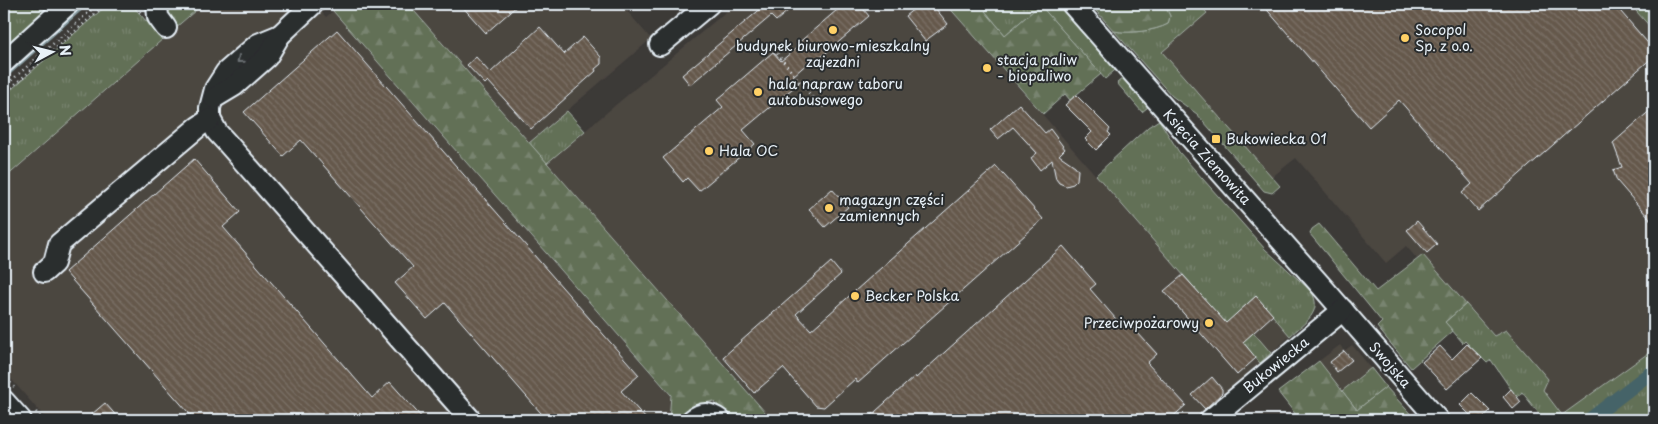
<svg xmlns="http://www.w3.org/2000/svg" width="1658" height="424" viewBox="0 0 1658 424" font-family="'Playpen Sans',sans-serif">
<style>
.built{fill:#4b4641}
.grass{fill:url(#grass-tufts);stroke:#a5b0a7}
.forest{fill:url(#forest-firs);stroke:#a5b0a7}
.pitch{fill:#626f56;stroke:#a5b0a7}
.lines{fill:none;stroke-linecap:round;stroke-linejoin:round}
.stream{stroke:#869ca2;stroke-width:4}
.canal{stroke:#456368;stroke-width:14}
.building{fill:url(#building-back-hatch);stroke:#e8f1f8}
.minor-casing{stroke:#e8f1f8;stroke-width:24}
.path{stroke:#e8f1f8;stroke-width:2.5;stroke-dasharray:1 4;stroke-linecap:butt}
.minor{stroke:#2a2d2e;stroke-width:20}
.oneway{stroke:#6c7275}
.poi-dot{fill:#ffd166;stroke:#2a2d2e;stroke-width:2}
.labels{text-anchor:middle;stroke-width:4;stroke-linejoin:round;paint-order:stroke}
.poi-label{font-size:14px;fill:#e8f1f8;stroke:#2a2d2e;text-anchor:start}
.street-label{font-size:14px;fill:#e8f1f8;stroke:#2a2d2e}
</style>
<defs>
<pattern id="grass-tufts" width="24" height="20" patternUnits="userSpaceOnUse" patternTransform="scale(1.25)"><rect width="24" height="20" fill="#626f56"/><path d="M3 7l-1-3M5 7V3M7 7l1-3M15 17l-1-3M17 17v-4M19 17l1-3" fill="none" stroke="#78846f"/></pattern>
<pattern id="forest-firs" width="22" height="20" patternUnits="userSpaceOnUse" patternTransform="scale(1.25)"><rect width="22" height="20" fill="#626f56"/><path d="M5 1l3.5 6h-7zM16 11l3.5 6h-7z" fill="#78846f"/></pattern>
<pattern id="building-back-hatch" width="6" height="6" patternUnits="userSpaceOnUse" patternTransform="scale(1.25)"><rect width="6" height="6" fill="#65594c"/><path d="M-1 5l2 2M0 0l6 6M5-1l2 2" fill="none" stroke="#7b7167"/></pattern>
</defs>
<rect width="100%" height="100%" fill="#3c3a37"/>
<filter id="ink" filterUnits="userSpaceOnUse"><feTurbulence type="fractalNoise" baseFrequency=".02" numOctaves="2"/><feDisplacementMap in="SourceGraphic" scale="10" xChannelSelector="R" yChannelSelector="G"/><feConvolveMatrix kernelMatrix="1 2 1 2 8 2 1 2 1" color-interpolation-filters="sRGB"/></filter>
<g filter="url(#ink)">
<g class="built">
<path d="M203,4H314L326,17L333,11L671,396L669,420H47L4,371V179Z"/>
<path d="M408,4H621L651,39L529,143Z"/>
<path d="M735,4H946L1260,363L1223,395L1222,394L1192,420H772L547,163Z"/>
<path d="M1199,4H1630L1654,31V349L1562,415L1543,390L1423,256L1418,260L1406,246L1386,263L1296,158L1272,177L1161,52L1207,13Z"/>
<path d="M1256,296L1290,336L1271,353L1237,313Z"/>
<path d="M1340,345L1344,351L1352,345L1371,368L1342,391L1319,361Z"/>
</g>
<g class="grass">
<path d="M4,4H55L4,50Z"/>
<path d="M108,4H131L156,32L158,30L164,38L4,179V96Z"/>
<path d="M165,4H203L174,29L166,13Z"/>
<path d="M994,4H1057L1115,70L1105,79L1040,5L1005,35L985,11Z"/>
<path d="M1164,4H1199L1207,13L1162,52L1280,186L1272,193L1264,191L1197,114L1172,96L1114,31C1130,34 1155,31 1168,24L1170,16Z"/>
<path d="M1123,78L1148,107L1142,112L1117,83Z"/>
<path d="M567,111L585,131L547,163L529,143Z"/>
<path d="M1159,120L1179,152L1265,249L1311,291C1324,312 1304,323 1290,336L1256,296L1237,313L1271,353L1260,363L1096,175L1148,127Z"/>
<path d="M1466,304L1494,336L1506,330L1548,379L1543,390L1562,415L1654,349V420H1544L1522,392L1517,398L1491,360L1487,363L1465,341L1463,343L1445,322Z"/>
<path d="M1371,368L1386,387L1357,410L1342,391Z"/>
</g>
<g class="forest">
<path d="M334,4H408L772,420H733L714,401L695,405L675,420H669L671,395L333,11Z"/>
<path d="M946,4H994L985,11L1005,35L1040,5L1101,74L1070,100L1065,94L1043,114Z"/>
<path d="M1090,4H1164L1170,16L1168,24C1155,31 1129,34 1114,31Z"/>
<path d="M1319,224L1376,291L1423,255L1466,304L1445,322L1453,331L1411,368L1377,327L1382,322L1310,234L1312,229Z"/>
<path d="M1319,361L1357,410L1386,387L1416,420H1300L1278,392Z"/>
</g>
<path class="pitch" d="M1644,4H1654V31L1636,11Z"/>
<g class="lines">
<path class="stream" d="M10,72L86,4"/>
<path class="canal" d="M1589,420L1654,370"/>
</g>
<g class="building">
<path d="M460,4H519L486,33Z"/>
<path d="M761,4H796L776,21L771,16L690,85L682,75L764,6Z"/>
<path d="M844,4H859L869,16L813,64L810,61L793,76L799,83L743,130L755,144L699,191L687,178L683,182L663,158L723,107L717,100L773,52L781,61L798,47L796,45Z"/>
<path d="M920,4H932L948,24L925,41L905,16Z"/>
<path d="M1262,4H1614L1654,50V56L1478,211L1462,193L1472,184L1399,100L1369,127Z"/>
<path d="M540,27L564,54L583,37L601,57V64L595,69L596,71L531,129L488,81L485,84L467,65L476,57L490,73Z"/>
<path d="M337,30L639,375L621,391L647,420H547L445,303L427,319L395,283L413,267L301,140L283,156L244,112Z"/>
<path d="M1076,95L1110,129L1108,132L1111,135L1096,150L1085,139L1092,132L1065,105Z"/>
<path d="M1019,104L1045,133L1050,129L1065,149L1059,155L1075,166L1078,170L1077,180L1073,184L1066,186L1059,183L1056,179L1052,160L1040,170L1031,158L1037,153L1013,127L998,139L990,130Z"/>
<path d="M1654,107V224L1617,181L1613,170L1622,167L1613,143Z"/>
<path d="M194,159L240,212L223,227L372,398L390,382L424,420H195L65,272Z"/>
<path d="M996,166L1043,219L858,383L855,379L824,407L816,406L783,368L754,393L723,357L831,262L841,274L796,314L811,330Z"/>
<path d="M832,189L848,207L825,227L809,209Z"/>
<path d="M1417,221L1437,244L1427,253L1407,230Z"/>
<path d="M1063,246L1096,284L1090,289L1122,326L1127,321L1157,354L1147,363L1186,405L1169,420H866L915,376L916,378Z"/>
<path d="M1183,275L1226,323L1256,296L1273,315L1243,342L1256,358L1237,375L1164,291Z"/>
<path d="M1467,344L1482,358L1447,389L1422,362L1440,346L1452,359Z"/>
<path d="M1344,351L1352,360L1337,372L1330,362Z"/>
<path d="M1212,377L1222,389V393L1205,409L1192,395Z"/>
<path d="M1511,389L1521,402L1513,409L1503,397Z"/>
<path d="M1472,393L1490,411L1480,420H1475L1460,405Z"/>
<path d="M105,403L120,420H85Z"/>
</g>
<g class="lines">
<defs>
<g id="minor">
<path d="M157,4L158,17L166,28"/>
<path d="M1072,4L1325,290L1438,420"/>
<path d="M280,35L258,44L226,72L215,89L210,108V119L217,132L228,144L471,420"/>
<path d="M660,45L709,4"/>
<path d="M4,62L68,4"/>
<path d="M214,98L234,86L267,57L280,35L313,4"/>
<path d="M44,272L54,263L59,244L198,127L210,119"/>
<path d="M4,401L21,420"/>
<path d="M692,420C703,411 710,413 720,420"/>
<path d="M1210,420L1343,310"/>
</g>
</defs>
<use href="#minor" class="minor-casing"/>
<g class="path">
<path d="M133,4L142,14"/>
<path d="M771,46L812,97L825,108"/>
<path d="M4,87L98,4"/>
<path d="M4,94L106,4"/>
<path d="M4,375L14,387"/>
<path d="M36,412L43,420"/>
</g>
<use href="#minor" class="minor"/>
</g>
<defs><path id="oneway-chevron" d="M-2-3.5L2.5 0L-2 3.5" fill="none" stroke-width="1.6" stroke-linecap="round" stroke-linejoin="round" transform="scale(1.25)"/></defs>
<use class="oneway" href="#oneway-chevron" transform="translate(240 60) rotate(139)"/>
</g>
<g class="poi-dot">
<circle cx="833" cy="30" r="5"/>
<circle cx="1405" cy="38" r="5"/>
<circle cx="987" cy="68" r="5"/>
<circle cx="758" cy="92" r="5"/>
<rect x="1211" y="134" width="10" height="10" rx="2.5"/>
<circle cx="709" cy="151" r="5"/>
<circle cx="829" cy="208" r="5"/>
<circle cx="855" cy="296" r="5"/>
<circle cx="1209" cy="323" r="5"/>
</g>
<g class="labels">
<g class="poi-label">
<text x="1415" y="35">Socopol<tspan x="1415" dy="16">Sp. z o.o.</tspan></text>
<text x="833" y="51" text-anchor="middle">budynek biurowo-mieszkalny<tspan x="833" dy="16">zajezdni</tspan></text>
<text x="997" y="65">stacja paliw<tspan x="997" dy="16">- biopaliwo</tspan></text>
<text x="768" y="89">hala napraw taboru<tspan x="768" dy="16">autobusowego</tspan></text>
<text x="1226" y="144">Bukowiecka 01</text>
<text x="719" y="156">Hala OC</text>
<text x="839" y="205">magazyn części<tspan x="839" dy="16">zamiennych</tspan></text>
<text x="865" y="301">Becker Polska</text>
<text x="1199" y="328" text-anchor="end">Przeciwpożarowy</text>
</g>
<g class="street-label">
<text transform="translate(1207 157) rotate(48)" y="5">Księcia Ziemowita</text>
<text transform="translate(1276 365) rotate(-39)" y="5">Bukowiecka</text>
<text transform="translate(1390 365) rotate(49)" y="5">Swojska</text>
</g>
</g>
<rect width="1658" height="424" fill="none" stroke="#2a2d2e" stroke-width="20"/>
<rect x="10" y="10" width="1638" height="404" fill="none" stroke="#e8f1f8" stroke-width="2" filter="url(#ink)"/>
<g transform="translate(52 52) rotate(83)" stroke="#2a2d2e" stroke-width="4" paint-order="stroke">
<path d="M0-4L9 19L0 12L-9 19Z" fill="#e8f1f8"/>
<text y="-8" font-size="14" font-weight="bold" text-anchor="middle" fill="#e8f1f8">N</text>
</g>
</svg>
